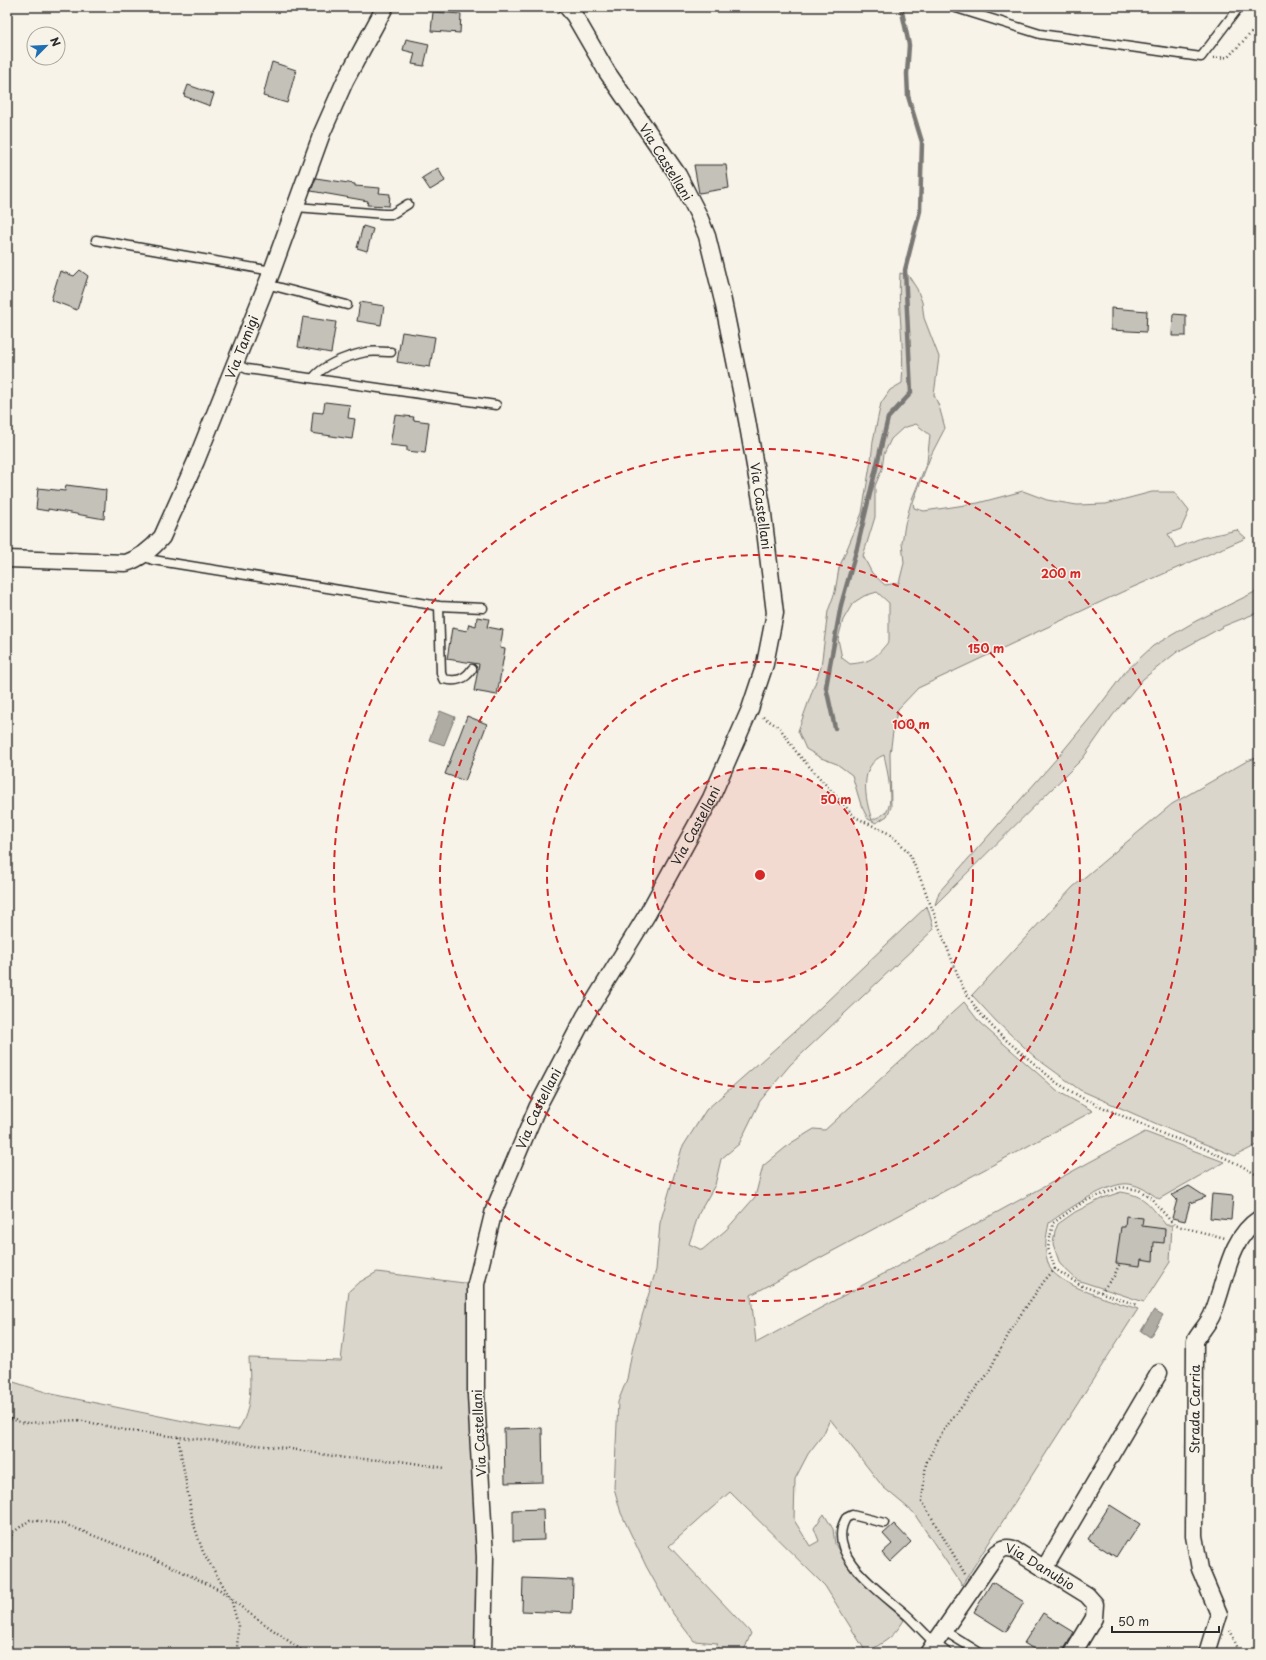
<svg xmlns="http://www.w3.org/2000/svg" width="1266" height="1660" viewBox="0 0 1266 1660" font-family="'Playpen Sans',sans-serif">
<style>
.green{fill:#dad6cc;stroke:#82807c;fill-rule:evenodd}
.water{fill:#afaca4;stroke:#7a7874}
.lines{fill:none;stroke-linecap:round;stroke-linejoin:round}
.stream{stroke:#7a7874;stroke-width:4.5}
.building{fill:#c4c1b9;stroke:#2b2b2b}
.lane-casing{stroke:#2b2b2b;stroke-width:11}
.street-casing{stroke:#2b2b2b;stroke-width:19}
.path{stroke:#2b2b2b;stroke-width:2.5;stroke-dasharray:1 3;stroke-linecap:butt}
.lane{stroke:#f7f3e8;stroke-width:8}
.street{stroke:#f7f3e8;stroke-width:16}
.ring{fill:none;stroke:#d62828;stroke-width:2;stroke-dasharray:7 5}
.labels{text-anchor:middle;stroke-width:3;stroke-linejoin:round;paint-order:stroke}
.street-label{font-size:13px;fill:#2b2b2b;stroke:#f7f3e8}
.centre{fill:#d62828;stroke:#f7f3e8;stroke-width:2}
.ring-label{font-size:12px;text-anchor:middle;font-weight:bold;fill:#d62828;stroke:#f7f3e8;stroke-width:3;stroke-linejoin:round;paint-order:stroke}
</style>
<rect width="100%" height="100%" fill="#f7f3e8"/>
<filter id="ink" filterUnits="userSpaceOnUse"><feTurbulence type="fractalNoise" baseFrequency=".025" numOctaves="2"/><feDisplacementMap in="SourceGraphic" scale="8" xChannelSelector="R" yChannelSelector="G"/><feConvolveMatrix kernelMatrix="1 2 1 2 8 2 1 2 1" color-interpolation-filters="sRGB"/></filter>
<g filter="url(#ink)">
<g class="green">
<path d="M900,273L908,275L917,289L922,302L924,318L939,357L934,395L939,406L945,428L931,455L913,502L914,508L924,511L952,507L978,503L1023,491L1047,500L1077,505L1106,504L1152,492H1174L1189,511L1181,529L1168,534L1176,548L1201,538L1237,530L1246,538L1122,592L918,688L898,709L894,724L890,754L891,807L887,816L876,823L868,819L861,805L852,775L837,764L821,758L806,749L798,731L821,667L828,611L835,592L839,568L862,513L871,460L873,441L881,403L890,390L902,383C905,346 897,310 900,273ZM916,424L930,435L927,462L912,499L905,524L902,543L904,563L899,583L885,585L872,573L863,556L875,517V486L882,469L884,454L891,439L903,428ZM877,592L889,603V641C875,658 872,662 850,664L842,658L838,639L843,620L853,603L864,596ZM884,755C887,768 893,797 888,809C885,815 878,817 872,820C865,799 858,765 884,755Z"/>
<path d="M1259,590V612L1224,626L1177,652L1143,679L1113,715L1083,758L935,905L939,892L1058,757L1094,713L1125,672L1153,646L1196,621Z"/>
<path d="M1259,757V1144L1235,1156L1175,1132L1080,1090L1036,1058L996,1021L972,995L1073,887L1172,804L1247,761Z"/>
<path d="M927,906L934,929L790,1065L760,1101L739,1144L721,1159L715,1185L699,1213L689,1244L702,1250L726,1230L755,1197L763,1166L791,1143L814,1129L825,1130L964,1002L980,1023L1059,1092L1093,1111L751,1295L756,1343L1145,1132L1224,1162L1159,1199C1149,1192 1141,1186 1129,1184C1109,1181 1065,1211 1049,1223C1046,1237 1043,1253 1050,1268C1061,1287 1117,1302 1138,1309L962,1585L913,1512L883,1487L830,1419L824,1433L808,1454L795,1479L794,1520L810,1546L819,1541L814,1528L824,1514L833,1529L835,1544L852,1573L904,1620C894,1637 884,1643 866,1652L825,1586L730,1492L669,1546L751,1633L743,1653H718L717,1643L694,1641L671,1611L646,1566L621,1513L614,1488L618,1402L627,1379L633,1346L656,1270L660,1223L682,1148L706,1110L804,1023Z"/>
<path d="M1121,1192C1147,1196 1150,1206 1166,1225H1172L1170,1262L1144,1302L1077,1280L1060,1264L1053,1244L1055,1231L1058,1224L1075,1212L1103,1198Z"/>
<path d="M377,1272L472,1284L480,1653H7V1380L52,1394L208,1426L238,1430C253,1409 250,1383 249,1358L341,1361L349,1291L358,1283Z"/>
</g>
<g class="water">
<path d="M440,711L455,717L444,745L429,740Z"/>
<path d="M1154,1310L1163,1315L1150,1337L1141,1331Z"/>
</g>
<g class="lines">
<path class="stream" d="M835,728L826,687L841,605L857,548L888,418L911,393L905,270L920,211L922,142L908,96L907,74L909,45L901,7"/>
</g>
<g class="building">
<path d="M433,12L461,14L460,33L431,31Z"/>
<path d="M406,39L429,44L424,66L412,64L415,53L403,50Z"/>
<path d="M272,62L296,70L287,103L263,96Z"/>
<path d="M188,85L214,94L210,106L184,96Z"/>
<path d="M694,165H726L729,188L699,193Z"/>
<path d="M438,168L445,181L430,190L422,178Z"/>
<path d="M316,178L355,184V186L380,188L379,193L390,194L389,206L367,205L368,201L311,191Z"/>
<path d="M363,226L373,229L367,251L357,248Z"/>
<path d="M80,270L88,276L77,310L51,300L60,271L74,276Z"/>
<path d="M360,302L384,306L381,325L357,321Z"/>
<path d="M1111,308L1147,311L1146,332L1111,330Z"/>
<path d="M1173,314L1186,315V336H1172Z"/>
<path d="M303,317L336,322L331,353L298,347Z"/>
<path d="M402,332L435,337L430,367L397,362Z"/>
<path d="M325,402L350,405L348,418L355,419L352,439L311,433L313,412L323,413Z"/>
<path d="M395,415L414,417L413,420L429,422L425,453L407,451V447L390,445Z"/>
<path d="M66,485L106,490L104,519L48,509V511L36,509L38,488L65,491Z"/>
<path d="M477,617L489,619L487,627L503,630L500,648L505,649L497,695L474,691L479,664L447,659L452,628L467,631L469,624L476,626Z"/>
<path d="M467,716L487,724L465,781L445,774Z"/>
<path d="M1189,1186L1206,1197L1190,1203L1185,1221L1172,1218L1177,1200L1172,1195Z"/>
<path d="M1212,1194L1233,1196L1231,1220L1210,1218Z"/>
<path d="M1126,1216L1143,1218L1142,1226L1165,1229L1164,1243L1154,1242L1153,1261L1141,1259L1140,1266L1116,1263L1121,1227H1125Z"/>
<path d="M542,1428L543,1482L505,1483L504,1429Z"/>
<path d="M1110,1505L1140,1524L1128,1542L1126,1541L1116,1557L1088,1539Z"/>
<path d="M543,1509L544,1540L513,1541V1510Z"/>
<path d="M894,1524L911,1542L890,1562L882,1553L892,1544L883,1534Z"/>
<path d="M523,1578L573,1580L572,1613L522,1611Z"/>
<path d="M992,1582L1024,1602L1006,1632L974,1612Z"/>
<path d="M1043,1613L1074,1632L1062,1653H1040L1024,1643Z"/>
</g>
<g class="lines">
<defs>
<g id="lane">
<path d="M953,7L1040,34L1201,57L1239,7"/>
<path d="M296,207L384,214H392L408,204"/>
<path d="M96,240L272,271"/>
<path d="M266,284L347,305"/>
<path d="M235,364L247,369L496,405"/>
<path d="M313,378C325,364 348,356 366,352C374,351 383,352 391,352"/>
<path d="M143,556L153,560L439,606L483,608"/>
<path d="M439,606L441,673L443,679C456,682 465,680 472,669"/>
<path d="M884,1523L852,1515L846,1518C823,1557 886,1595 910,1618C924,1632 931,1642 948,1653"/>
<path d="M943,1630L980,1653"/>
</g>
<g id="street">
<path id="s1" d="M7,559L126,563C141,558 151,550 162,537L196,461L272,271L322,133L345,81L385,7"/>
<path d="M1044,1569L1159,1373"/>
<path id="s2" d="M483,1653L485,1557L476,1395V1284L494,1210L537,1108L585,1016L648,913L711,798L750,709L765,664L775,613L762,506L747,420L723,301L707,236L698,214L678,175L607,72L574,15L567,7"/>
<path id="s3" d="M928,1653L997,1553C1003,1548 1006,1547 1013,1549L1087,1595L1095,1604L1094,1618L1073,1653"/>
<path id="s4" d="M1207,1653L1219,1614L1200,1569L1194,1536L1195,1341C1200,1332 1208,1324 1212,1315C1226,1283 1228,1239 1259,1219"/>
</g>
</defs>
<use href="#lane" class="lane-casing"/>
<use href="#street" class="street-casing"/>
<g class="path">
<path d="M1213,58L1228,57L1259,25"/>
<path d="M763,717L780,728L797,753L855,817L888,833L900,843L909,853L921,880L962,986L977,1010L999,1034L1057,1083L1084,1099L1168,1136L1201,1147L1240,1165L1259,1176"/>
<path d="M1055,1269L1048,1248L1053,1223L1083,1202L1121,1187L1139,1190L1151,1198L1174,1225L1225,1238"/>
<path d="M1101,1292L1114,1276L1120,1263"/>
<path d="M7,1418L25,1423L78,1420L130,1431L178,1437L285,1448L345,1458L400,1461L445,1468"/>
<path d="M178,1437L193,1522L203,1552L231,1599L238,1625L237,1653"/>
<path d="M7,1559L12,1533L30,1520L64,1524L166,1564L220,1590L249,1613L300,1649L313,1653"/>
<path d="M965,1574L922,1501L926,1463L943,1431L989,1371L1014,1324L1045,1280L1055,1269L1082,1286L1137,1305"/>
<path d="M1229,1631L1239,1653"/>
</g>
<use href="#lane" class="lane"/>
<use href="#street" class="street"/>
</g>
</g>
<circle cx="760" cy="875" r="107" fill="#d62828" fill-opacity=".12"/>
<g class="ring">
<circle cx="760" cy="875" r="107"/>
<circle cx="760" cy="875" r="213"/>
<circle cx="760" cy="875" r="320"/>
<circle cx="760" cy="875" r="426"/>
</g>
<g class="labels">
<g class="street-label">
<text transform="translate(666 162) rotate(58)" y="5">Via Castellani</text>
<text dy="5" stroke="none"><textPath href="#s1" startOffset="370">Via Tamigi</textPath></text>
<text transform="translate(761 506) rotate(82)" y="5">Via Castellani</text>
<text dy="5" stroke="none"><textPath href="#s2" startOffset="880">Via Castellani</textPath></text>
<text dy="5" stroke="none"><textPath href="#s2" startOffset="556">Via Castellani</textPath></text>
<text dy="5" stroke="none"><textPath href="#s4" startOffset="250">Strada Carria</textPath></text>
<text transform="translate(479 1433) rotate(-93)" y="5">Via Castellani</text>
<text dy="5" stroke="none"><textPath href="#s3" startOffset="171">Via Danubio</textPath></text>
</g>
</g>
<circle cx="760" cy="875" r="6" class="centre"/>
<g class="ring-label">
<text x="1061" y="578">200 m</text>
<text x="986" y="653">150 m</text>
<text x="911" y="729">100 m</text>
<text x="836" y="804">50 m</text>
</g>
<rect width="1266" height="1660" fill="none" stroke="#f7f3e8" stroke-width="24"/>
<rect x="12" y="12" width="1242" height="1636" fill="none" stroke="#2b2b2b" stroke-width="1.5" filter="url(#ink)"/>
<g transform="translate(46 46) rotate(66)"><circle r="19" fill="#f7f3e8" stroke="#a5a39c"/>
<path d="M0-3L7 15L0 10L-7 15Z" fill="#1f6fb2"/>
<text y="-6" font-size="11" font-weight="bold" text-anchor="middle" fill="#2b2b2b">N</text>
</g>
<path d="M1112 1626v6h107v-6" fill="none" stroke="#2b2b2b" stroke-width="2"/>
<text x="1118" y="1626" font-size="12" fill="#2b2b2b" stroke="#f7f3e8" stroke-width="3" paint-order="stroke">50 m</text>
</svg>
